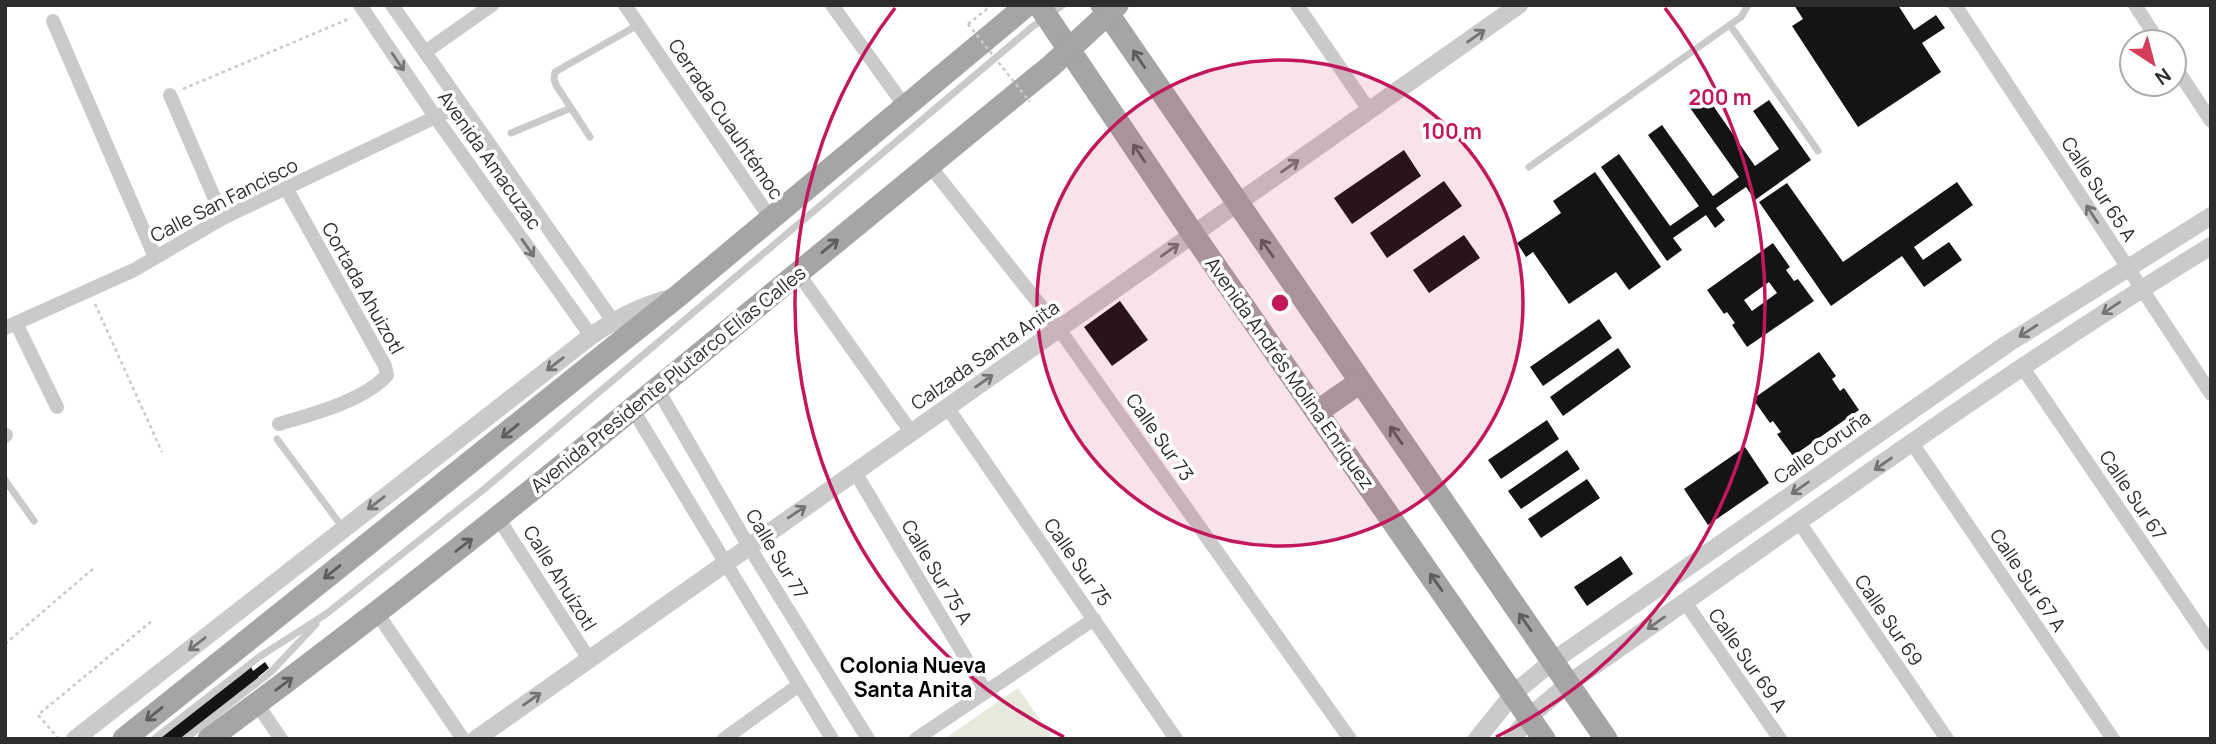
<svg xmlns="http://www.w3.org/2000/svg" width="2216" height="744" viewBox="0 0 2216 744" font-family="Manrope,sans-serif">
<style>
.green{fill:#e5eadc}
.building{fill:#141414;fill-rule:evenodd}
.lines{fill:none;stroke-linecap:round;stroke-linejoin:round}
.path{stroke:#cacaca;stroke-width:2.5;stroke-dasharray:3.5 3.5;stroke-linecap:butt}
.service{stroke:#cacaca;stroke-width:7}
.minor{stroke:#cacaca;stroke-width:14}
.tertiary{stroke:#cacaca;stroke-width:18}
.primary{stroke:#a5a5a5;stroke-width:23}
.path-bridge{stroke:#cacaca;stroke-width:2.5;stroke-dasharray:3.5 3.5;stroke-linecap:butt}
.oneway{stroke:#747474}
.oneway2{stroke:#5d5d5d}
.ring{fill:none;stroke:#c2185b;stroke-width:3.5}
.labels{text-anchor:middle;stroke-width:7;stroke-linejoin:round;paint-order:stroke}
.street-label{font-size:19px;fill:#2d2d2d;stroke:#fff}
.neighbourhood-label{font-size:21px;font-weight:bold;fill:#000;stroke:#fff}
.centre{fill:#c2185b;stroke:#fff;stroke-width:3.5}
.ring-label{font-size:21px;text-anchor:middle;font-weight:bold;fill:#c2185b;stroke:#fff;stroke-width:7;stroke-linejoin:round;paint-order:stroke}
</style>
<rect width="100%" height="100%" fill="#fff"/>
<path class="green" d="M1018,688L1053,739H944Z"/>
<g class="building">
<path d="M1794,5H1898L1914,30L1936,15L1945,28L1922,43L1941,72L1858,127L1792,26L1803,19Z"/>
<path d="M1705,94L1755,166L1779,149L1753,111L1769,100L1811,160L1755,200L1746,187L1716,208L1725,220L1715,228L1706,215L1673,238L1682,250L1667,261L1601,167L1619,154L1670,226L1699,206L1648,135L1662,125L1713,196L1739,177L1688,105Z"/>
<path d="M1404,150L1421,176L1352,224L1334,198Z"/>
<path d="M1595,172L1661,267L1629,290L1616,272L1569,304L1533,252L1526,257L1517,243L1561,213L1553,201Z"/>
<path d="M1444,181L1462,206L1387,258L1370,233Z"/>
<path d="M1957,182L1973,205L1914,247L1923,260L1949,242L1962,260L1924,287L1902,256L1831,306L1759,202L1787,183L1843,262Z"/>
<path d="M1464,235L1480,258L1429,293L1413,270Z"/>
<path d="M1773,243L1790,267L1786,270L1794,281L1798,279L1814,301L1747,347L1732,325L1735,323L1727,312L1724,314L1707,290ZM1769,282L1777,293L1752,311L1744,300Z"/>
<path d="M1120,301L1148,340L1112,366L1084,327Z"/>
<path d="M1599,319L1612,338L1543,386L1530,367Z"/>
<path d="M1618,348L1631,367L1563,416L1550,397Z"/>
<path d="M1819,352L1836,376L1832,379L1840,391L1844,388L1859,410L1793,456L1777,434L1781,432L1773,421L1770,423L1753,399Z"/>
<path d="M1547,420L1559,439L1501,479L1488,460Z"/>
<path d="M1745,447L1769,483L1708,525L1684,489Z"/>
<path d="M1567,450L1580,469L1521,509L1508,491Z"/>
<path d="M1587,479L1600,498L1541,538L1528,519Z"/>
<path d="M1621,556L1633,574L1587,606L1574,587Z"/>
<path d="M265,662L269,668L258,677L261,681L185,739H158L251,667L253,671Z"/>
</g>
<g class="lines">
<g class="path">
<path d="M968,24L992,5"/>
<path d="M183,89L351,18"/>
<path d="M95,304L162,452"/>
<path d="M5,644L94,568"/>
<path d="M59,739L38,715L153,620"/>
</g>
<g class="service">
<path d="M1730,25L1818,151"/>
<path d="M511,133L571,108"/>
<path d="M590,137L556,85L554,79L555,72L638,25"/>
<path d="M1529,167L1741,17L1748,5"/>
<path d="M277,439L343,528"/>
<path d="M5,480L34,521"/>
<path d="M154,739L259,657L326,614L483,490L1032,27L1063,5"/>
<path d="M185,739L271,672L316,624"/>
</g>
<g class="minor">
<path d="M360,5L436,118L591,336"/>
<path d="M392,5L613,321"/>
<path d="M625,5L771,219"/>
<path d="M832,5L906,108"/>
<path d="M1297,5L1369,110"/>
<path d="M1955,5L2211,394"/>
<path d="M2135,5L2159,42"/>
<path d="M53,21L155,257"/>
<path d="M425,52L492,5"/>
<path d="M2174,65L2211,121"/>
<path d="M170,95L223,218"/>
<path d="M929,165L1059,329L1350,739"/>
<path d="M798,273L911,432"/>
<path d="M16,323L57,407"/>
<path d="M5,328L134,270L223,218L461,105"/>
<path d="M2023,368L2211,644"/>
<path d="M657,388L748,545L868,739"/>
<path d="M947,407L1176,739"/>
<path d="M632,408L832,739"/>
<path d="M279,424C312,414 364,401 387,375L385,366L286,188"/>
<path d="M5,436L6,435"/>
<path d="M1912,443L2113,739"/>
<path d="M855,472L986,692"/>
<path d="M498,518L589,659"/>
<path d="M1799,522L1947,739"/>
<path d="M1685,602L1780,739"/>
<path d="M377,613L463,739"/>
<path d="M257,704L281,739"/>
<path d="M724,739L799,685"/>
<path d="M916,739L1094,619"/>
</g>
<g class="tertiary">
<path d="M75,739L591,336C617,318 643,304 675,297"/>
<path d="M476,739L1519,5"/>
<path d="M1477,739L1513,694L1553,661L2007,344L2211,216"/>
<path d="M1512,739L1529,717L1568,684C1781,536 1990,381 2211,246"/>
</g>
<g class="primary">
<path d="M1039,5L1193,234L1544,739"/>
<path d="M1102,5L1606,739"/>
<path d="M1317,412L1360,382"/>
<path d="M124,739L678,296L1027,5"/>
<path d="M209,739C499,526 772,292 1051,66L1117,5"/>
</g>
<path class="path-bridge" d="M968,24L1030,102"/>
</g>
<defs><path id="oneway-shaft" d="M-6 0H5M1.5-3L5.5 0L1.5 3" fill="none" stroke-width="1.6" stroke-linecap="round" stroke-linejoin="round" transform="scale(1.75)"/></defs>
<g class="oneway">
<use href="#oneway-shaft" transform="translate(1476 36) rotate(-35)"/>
<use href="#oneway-shaft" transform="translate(398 62) rotate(56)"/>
<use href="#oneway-shaft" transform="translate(1290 166) rotate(-35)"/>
<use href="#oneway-shaft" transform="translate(2092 214) rotate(-123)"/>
<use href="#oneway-shaft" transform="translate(528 248) rotate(55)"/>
<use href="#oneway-shaft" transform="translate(1170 250) rotate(-35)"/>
<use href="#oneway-shaft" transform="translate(2111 308) rotate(146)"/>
<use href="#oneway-shaft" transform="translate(2028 331) rotate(147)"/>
<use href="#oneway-shaft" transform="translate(555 364) rotate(142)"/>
<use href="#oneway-shaft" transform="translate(984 381) rotate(-35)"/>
<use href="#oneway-shaft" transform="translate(1883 464) rotate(145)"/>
<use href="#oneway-shaft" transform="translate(1800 488) rotate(145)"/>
<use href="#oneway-shaft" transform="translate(376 503) rotate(142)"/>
<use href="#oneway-shaft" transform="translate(797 512) rotate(-34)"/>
<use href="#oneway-shaft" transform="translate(1656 623) rotate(145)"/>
<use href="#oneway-shaft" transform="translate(197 644) rotate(142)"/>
<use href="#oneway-shaft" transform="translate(532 699) rotate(-35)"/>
</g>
<g class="oneway2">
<use href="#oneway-shaft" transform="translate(1139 59) rotate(-124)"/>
<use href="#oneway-shaft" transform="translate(1139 153) rotate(-124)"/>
<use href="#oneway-shaft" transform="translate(830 246) rotate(-39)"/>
<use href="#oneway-shaft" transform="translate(1267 248) rotate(-125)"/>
<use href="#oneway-shaft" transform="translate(510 431) rotate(141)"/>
<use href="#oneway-shaft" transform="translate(1396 435) rotate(-125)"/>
<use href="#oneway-shaft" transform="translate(464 545) rotate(-38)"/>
<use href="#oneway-shaft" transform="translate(332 572) rotate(141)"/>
<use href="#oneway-shaft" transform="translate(1436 582) rotate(-125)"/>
<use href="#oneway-shaft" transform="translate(1525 622) rotate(-125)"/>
<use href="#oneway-shaft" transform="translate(284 684) rotate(-37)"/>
<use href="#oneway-shaft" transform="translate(154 714) rotate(141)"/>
</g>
<circle cx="1280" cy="303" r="243" fill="#c2185b" fill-opacity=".12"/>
<g class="ring">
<circle cx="1280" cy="303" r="243"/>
<path d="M1064 737A485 485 0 0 1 895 8M1665 8A485 485 0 0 1 1496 737"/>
</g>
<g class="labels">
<g class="street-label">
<text transform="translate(726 119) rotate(56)" y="7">Cerrada Cuauhtémoc</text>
<text transform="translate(490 160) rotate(55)" y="7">Avenida Amacuzac</text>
<text transform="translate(2099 189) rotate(57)" y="7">Calle Sur 65 A</text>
<text transform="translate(224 200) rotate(-27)" y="7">Calle San Fancisco</text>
<text transform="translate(363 288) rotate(61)" y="7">Cortada Ahuizotl</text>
<text transform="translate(985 355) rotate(-35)" y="7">Calzada Santa Anita</text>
<text transform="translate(1290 373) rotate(55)" y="7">Avenida Andrés Molina Enríquez</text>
<text transform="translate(668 379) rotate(-39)" y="7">Avenida Presidente Plutarco Elías Calles</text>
<text transform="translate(1160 437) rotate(55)" y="7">Calle Sur 73</text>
<text transform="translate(1822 447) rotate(-35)" y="7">Calle Coruña</text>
<text transform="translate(2133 495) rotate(56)" y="7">Calle Sur 67</text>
<text transform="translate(777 554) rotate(59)" y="7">Calle Sur 77</text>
<text transform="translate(1078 562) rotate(55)" y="7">Calle Sur 75</text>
<text transform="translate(937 572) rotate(59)" y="7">Calle Sur 75 A</text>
<text transform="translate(560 578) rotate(58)" y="7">Calle Ahuízotl</text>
<text transform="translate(2028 580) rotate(56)" y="7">Calle Sur 67 A</text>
<text transform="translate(1889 620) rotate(56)" y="7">Calle Sur 69</text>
<text transform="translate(1748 660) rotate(55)" y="7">Calle Sur 69 A</text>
</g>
<g class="neighbourhood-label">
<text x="913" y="673">Colonia Nueva<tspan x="913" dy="24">Santa Anita</tspan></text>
</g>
</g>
<circle cx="1280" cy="303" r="10" class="centre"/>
<g class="ring-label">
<text x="1720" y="105">200 m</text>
<text x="1452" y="139">100 m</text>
</g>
<rect width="2216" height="744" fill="none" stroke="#2d2d2d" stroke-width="14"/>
<g transform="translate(2153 63) rotate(144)"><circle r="33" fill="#ffffff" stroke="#ababab" stroke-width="2"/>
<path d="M0-5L12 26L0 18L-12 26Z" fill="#d63d59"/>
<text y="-10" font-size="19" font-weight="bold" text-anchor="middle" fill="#2d2d2d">N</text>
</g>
</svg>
